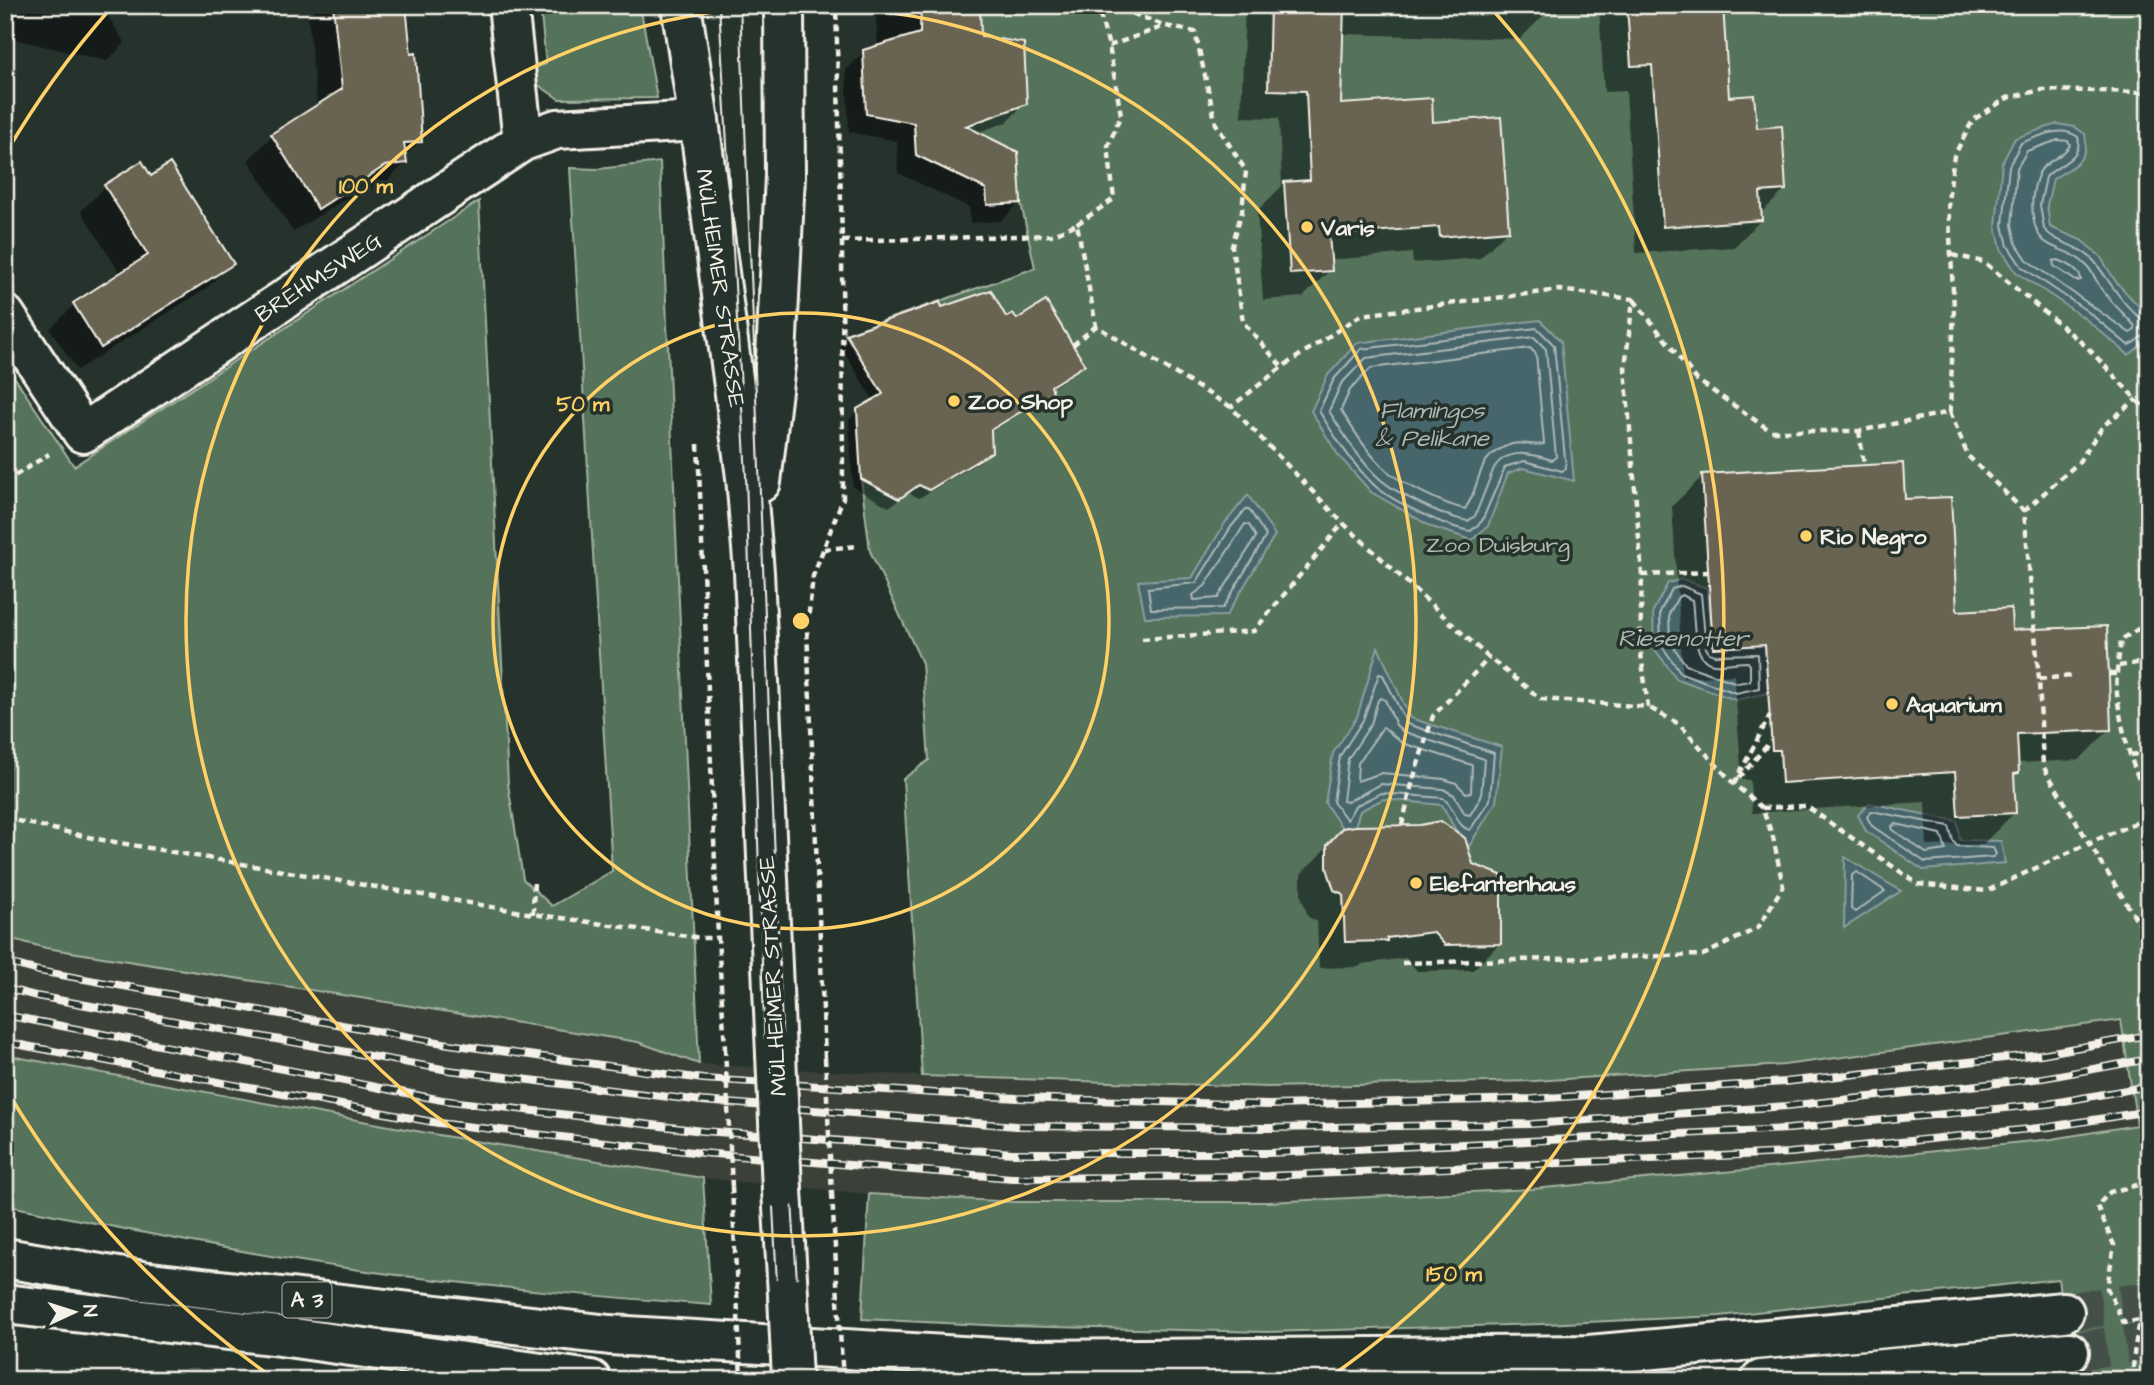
<svg xmlns="http://www.w3.org/2000/svg" width="2154" height="1385" viewBox="0 0 2154 1385" font-family="'Architects Daughter',sans-serif">
<style>
.built{fill:#3a4138}
.green{fill:#54725a;stroke:#a4b2a1;stroke-width:2}
.water{fill:#46666c;stroke:#8c9e9e;stroke-width:2}
.shadow{fill:#0007}
.lines{fill:none;stroke-linecap:round;stroke-linejoin:round}
.shore{stroke:#aeb9b6;stroke-width:2}
.building{fill:#696351;stroke:#f4f1e8;stroke-width:2}
.highway-tunnel{stroke:#455049;stroke-width:38;stroke-dasharray:38 19;stroke-linecap:butt}
.street-casing{stroke:#f4f1e8;stroke-width:44}
.secondary-casing{stroke:#f4f1e8;stroke-width:44}
.highway-casing{stroke:#f4f1e8;stroke-width:44}
.path{stroke:#f4f1e8;stroke-width:4.5;stroke-dasharray:7 5;stroke-linecap:butt}
.street{stroke:#26332d;stroke-width:38}
.secondary{stroke:#26332d;stroke-width:38}
.highway{stroke:#26332d;stroke-width:38}
.tram{stroke:#f4f1e8;stroke-width:2}
.rail-casing{stroke:#f4f1e8;stroke-width:8}
.rail{stroke:#26332d;stroke-width:5;stroke-dasharray:16;stroke-linecap:butt}
.secondary-bridge-casing{stroke:#f4f1e8;stroke-width:44;stroke-linecap:butt}
.path-bridge{stroke:#f4f1e8;stroke-width:4.5;stroke-dasharray:7 5;stroke-linecap:butt}
.secondary-bridge{stroke:#26332d;stroke-width:38}
.ring{fill:none;stroke:#ffd166;stroke-width:3.5}
.poi-dot{fill:#ffd166;stroke:#26332d;stroke-width:2.5}
.labels{text-anchor:middle;stroke-width:7;stroke-linejoin:round;paint-order:stroke}
.shield{fill:#26332d;stroke:#b6b8b0;stroke-width:2}
.shield-label{font-size:21px;font-weight:bold;fill:#f4f1e8}
.poi-label{font-size:23px;font-weight:bold;fill:#f4f1e8;stroke:#26332d;text-anchor:start}
.street-label{font-size:23px;fill:#f4f1e8;stroke:#26332d}
.park-label{font-size:23px;fill:#b4beaf;stroke:#26332d}
.water-label{font-size:24px;font-style:italic;fill:#aeb9b6;stroke:#26332d}
.centre{fill:#ffd166;stroke:#26332d;stroke-width:3.5}
.ring-label{font-size:21px;text-anchor:middle;font-weight:bold;fill:#ffd166;stroke:#26332d;stroke-width:7;stroke-linejoin:round;paint-order:stroke}
</style>
<rect width="100%" height="100%" fill="#26332d"/>
<filter id="ink" filterUnits="userSpaceOnUse"><feTurbulence type="fractalNoise" baseFrequency=".0143" numOctaves="2"/><feDisplacementMap in="SourceGraphic" scale="14" xChannelSelector="R" yChannelSelector="G"/><feConvolveMatrix kernelMatrix="1 2 1 2 8 2 1 2 1" color-interpolation-filters="sRGB"/></filter>
<g filter="url(#ink)">
<path class="built" d="M5,937L46,948L638,1042L699,1064L922,1076L1268,1087L1534,1081L1784,1065L2121,1020L2137,1126L2052,1139L1790,1166L1532,1189L1268,1202H1015L869,1194L703,1178L438,1135L5,1055Z"/>
<g class="green">
<path d="M540,5H640L657,98L559,99L534,82L533,68L546,64Z"/>
<path d="M921,5H2149V1380H2073L2058,1279L1720,1316L1543,1324L1267,1332L1006,1326L862,1319L869,1194L1015,1202H1268L1532,1189L1790,1166L2052,1139L2137,1125L2121,1020L1784,1065L1534,1081L1268,1087L922,1076L903,779L929,760L922,663L870,551L861,479L857,409L883,394L845,334L1035,268L1021,203L987,205L986,189L916,155L914,123L867,114L863,50L920,33Z"/>
<path d="M660,162L699,1064L638,1042L46,948L5,937V363L74,466L479,201L508,784L523,879L552,906L612,871L570,168L598,169Z"/>
<path d="M5,1055L438,1135L703,1178L711,1305C596,1296 481,1287 367,1271C245,1254 125,1229 5,1205Z"/>
</g>
<g class="water">
<path d="M2057,124L2075,127L2085,134C2090,161 2073,166 2053,179L2047,205L2050,227L2081,240L2100,256L2116,282L2149,317V339L2129,355L2083,317L2016,272L2001,249L1996,226L2002,163L2015,138Z"/>
<path d="M1540,320L1561,341L1574,481L1523,468L1508,473L1488,526L1472,540L1432,527L1371,492L1338,455L1311,411L1328,375L1357,343Z"/>
<path d="M1248,495L1275,535L1226,616L1145,617L1138,581L1192,578L1225,523Z"/>
<path d="M1682,579L1707,588L1713,648L1765,645L1768,693L1736,700L1677,679L1654,648L1653,611L1668,583Z"/>
<path d="M1378,647L1410,718L1502,747L1496,802L1468,848L1465,838L1455,829L1442,805L1383,799L1360,811L1355,826L1342,828L1325,803L1333,753L1357,717Z"/>
<path d="M1869,803L1957,821L1960,840L2001,841L2005,863L1923,870L1866,831L1858,815Z"/>
<path d="M1845,857L1901,891L1844,928Z"/>
</g>
<g class="shadow">
<path d="M5,5H74L76,9L83,5H101L125,43L107,61L5,37Z"/>
<path d="M320,5H408L420,141L404,157L405,163L381,187L359,190L293,232L248,160L272,136L317,107L308,17Z"/>
<path d="M875,5H978L979,38L1025,103L1007,122L976,133L1019,203L1001,221L970,223L969,207L898,173L897,141L849,132L846,70L864,52L878,48Z"/>
<path d="M1245,5H1547V12L1520,39L1342,34L1340,106L1431,124L1507,231L1480,258L1413,263L1412,253L1329,260L1330,270L1303,297L1263,300L1257,211L1282,186L1279,118L1241,117Z"/>
<path d="M1599,5H1721L1727,99L1785,190L1760,214L1761,220L1734,247L1636,253L1626,91L1604,92Z"/>
<path d="M141,163L151,178L231,264L207,288L77,370L50,329L74,305L121,275L81,211L105,187Z"/>
<path d="M941,310L1017,321L1083,364L1074,373L1050,389L1051,391L1042,400L989,433L990,452L981,461L919,498L909,493L889,507L853,487L849,420L858,410L874,401L839,344L847,336Z"/>
<path d="M1703,476L1904,501L1955,613L2011,632L2110,729L2079,760L2017,763V773L2012,778L2014,813L1983,844L1927,846L1925,802L1752,813L1750,780H1742L1734,675L1683,678L1672,506Z"/>
<path d="M1343,830L1500,943L1473,970L1417,971L1406,958L1362,964L1359,967L1319,968L1317,921L1308,917L1301,895V874Z"/>
</g>
<g class="lines">
<g class="shore">
<path d="M2058,140L2068,141L2070,145C2063,158 2045,160 2039,173C2033,186 2031,203 2033,216C2038,256 2066,242 2088,267C2094,274 2097,283 2102,290C2112,303 2124,314 2135,326V330L2130,333L2028,261L2016,243L2012,225L2017,168L2027,151Z"/>
<path d="M2058,260C2067,263 2081,270 2081,280L2076,281L2054,266L2053,261Z"/>
<path d="M2149,321C2130,319 2106,275 2094,261C2079,244 2056,244 2044,229L2040,205L2046,177C2058,164 2083,159 2078,137C2061,124 2038,137 2021,143L2009,166L2003,225L2008,246L2022,267L2087,311L2128,345C2136,344 2140,334 2149,334"/>
<path d="M1537,328L1554,345L1566,469L1562,471L1524,461L1505,467L1482,521L1471,531C1448,528 1391,501 1374,485C1352,464 1335,437 1319,411L1334,379L1361,349Z"/>
<path d="M1534,337L1546,349L1556,457L1552,460C1532,454 1507,447 1494,468L1475,516L1468,521C1445,517 1399,495 1381,480C1360,462 1344,434 1329,411L1341,384L1366,358Z"/>
<path d="M1530,348L1536,354L1544,444C1535,447 1523,441 1512,444C1472,457 1484,482 1465,509C1445,505 1403,484 1387,471C1368,454 1354,431 1341,410L1350,390L1371,368Z"/>
<path d="M1246,509L1250,511L1266,536L1223,608L1151,609L1148,588L1196,583L1231,527Z"/>
<path d="M1245,524L1249,525L1256,537L1218,598L1194,600L1193,595L1205,586Z"/>
<path d="M1682,586L1701,594L1706,648L1709,653L1715,655L1758,654L1759,688L1736,693L1681,673L1661,645L1660,612L1672,589Z"/>
<path d="M1682,595L1692,600C1695,618 1691,662 1714,664C1725,665 1737,662 1748,662L1750,665V681L1737,683L1686,665L1670,642L1669,614L1678,597Z"/>
<path d="M1379,674L1383,675L1407,724L1494,753L1490,800L1470,830C1455,826 1456,807 1443,798L1381,793L1355,806L1347,820L1333,802L1340,756L1363,720Z"/>
<path d="M1381,698L1385,700L1396,725L1402,731L1484,759L1481,797L1470,815L1465,814L1454,795L1443,789L1381,784L1347,802L1343,801L1348,759L1371,724L1378,700Z"/>
<path d="M1383,727L1402,743L1472,765L1471,792L1466,793L1456,783L1444,779L1382,773L1357,781L1358,763Z"/>
<path d="M1871,811L1949,826L1953,841L1957,846L1993,848L1996,854L1993,857L1925,862L1872,826L1867,817Z"/>
<path d="M1896,824L1941,834L1946,850L1926,853L1893,830L1892,826Z"/>
<path d="M1857,872L1885,891L1855,912L1851,909L1852,875Z"/>
</g>
</g>
<g class="building">
<path d="M333,5H406L411,54L416,53L422,142L404,143L407,163L385,166L318,209L271,134L342,89Z"/>
<path d="M921,5H980L981,36L1024,43L1027,104L966,126L1018,152L1021,203L987,205L986,189L916,155L914,123L866,114L863,50L920,33Z"/>
<path d="M1270,5H1344L1341,104L1432,98L1433,122L1501,117L1509,231L1440,237L1439,227L1329,235L1332,271L1290,274L1284,182L1310,180L1306,91L1268,90Z"/>
<path d="M1627,5H1723L1729,97L1754,95L1757,128L1782,126L1786,190L1760,192L1762,220L1663,227L1652,65L1631,66Z"/>
<path d="M142,161L151,176L170,163L234,264L101,348L73,303L148,255L104,185Z"/>
<path d="M991,290L1006,317L1013,313L1017,319L1046,301L1085,365L1051,386L1053,392L991,430L992,452L929,490L919,485L899,499L861,479L857,409L883,394L846,334L940,302L942,307Z"/>
<path d="M1903,463L1905,499L1951,497L1957,611L2011,608L2012,630L2107,626L2111,730L2017,734L2019,773L2014,774L2016,813L1958,816L1955,772L1782,783L1780,750H1772L1765,645L1713,648L1702,474Z"/>
<path d="M1441,821L1465,838L1473,864L1501,875V944L1445,945L1433,932L1387,938V941L1345,942L1343,894L1334,890L1327,868V845L1342,828L1355,826L1420,825Z"/>
</g>
<g class="lines">
<g class="highway-tunnel">
<path d="M2064,1312L2149,1301"/>
<path d="M2069,1352L2149,1341"/>
</g>
<defs>
<g id="street">
<path d="M508,5L523,141"/>
<path d="M5,315L83,433L523,141L557,129L699,121"/>
</g>
<g id="secondary">
<path d="M681,5L699,121L746,477L754,572L776,1054"/>
<path d="M761,482L776,357L785,176L784,5"/>
<path d="M782,1190L788,1295"/>
</g>
<g id="highway">
<path d="M5,1258L142,1281L610,1335L1031,1360L1589,1355L2064,1312"/>
<path d="M5,1304L280,1336L591,1380"/>
<path d="M1761,1380L2069,1352"/>
</g>
</defs>
<use href="#street" class="street-casing"/>
<use href="#secondary" class="secondary-casing"/>
<use href="#highway" class="highway-casing"/>
<g class="path">
<path d="M1110,5L1166,26L1195,32L1216,124L1246,171L1242,211L1232,246L1243,322L1282,367"/>
<path d="M1109,46L1165,26"/>
<path d="M1077,224L1114,199L1108,146L1121,115L1109,46L1097,5"/>
<path d="M842,241L1051,235L1077,224L1096,326L1231,407L1343,523L1489,658L1541,699L1648,707L1640,646L1642,575L1625,368L1633,299L1559,290L1361,315L1282,367L1231,407"/>
<path d="M1952,255L1984,262L2087,347L2149,413"/>
<path d="M1634,300L1697,380L1771,431H1859L1950,412L1954,308L1948,201L1954,156L1973,120L2007,98L2041,90L2149,92"/>
<path d="M1073,345L1096,326"/>
<path d="M1950,412L1968,456L2024,511L2039,679L2043,766L2089,843L2149,817"/>
<path d="M1859,431L1864,464"/>
<path d="M698,444L718,938L725,1048"/>
<path d="M5,482L49,454"/>
<path d="M2024,511L2078,463L2103,426L2137,399"/>
<path d="M824,549L859,546"/>
<path d="M1642,575L1708,572"/>
<path d="M2149,622L2121,640C2119,657 2115,677 2117,694C2120,724 2133,774 2149,799"/>
<path d="M1142,639L1254,631L1343,523"/>
<path d="M2119,666L2149,661"/>
<path d="M2109,674H2119"/>
<path d="M2039,679L2072,676"/>
<path d="M2130,755L2149,752"/>
<path d="M1739,778L1771,741"/>
<path d="M1734,784L1770,715"/>
<path d="M2140,785L2149,783"/>
<path d="M1762,808L1806,806L1918,884L1987,891L2089,843L2140,925L2149,945"/>
<path d="M5,818L97,839L533,914L701,938H718"/>
<path d="M1402,825L1413,780L1433,716L1489,658"/>
<path d="M533,914L534,878"/>
<path d="M2140,925L2149,918"/>
<path d="M1402,963L1703,955L1758,928L1783,886L1773,837L1762,808L1734,784L1679,724L1648,707"/>
<path d="M825,1058L807,629L813,576L843,498L842,241L836,5"/>
<path d="M732,1187L737,1292"/>
<path d="M832,1194L838,1300"/>
</g>
<use href="#street" class="street"/>
<use href="#secondary" class="secondary"/>
<use href="#highway" class="highway"/>
<g class="tram">
<path d="M719,5L746,477L765,1053L782,1380"/>
<path d="M740,5L783,1054L803,1380"/>
</g>
<defs>
<g id="rail">
<path d="M5,962L39,971L449,1044L703,1079L1017,1098L1269,1105L1532,1099L1784,1082L2041,1054L2149,1035"/>
<path d="M5,988L36,996L448,1070L702,1101L1016,1126L1267,1128L1531,1124L1787,1106L2043,1078L2149,1059"/>
<path d="M5,1015L442,1100L703,1131L1013,1153H1268L1789,1129L2048,1104L2149,1086"/>
<path d="M5,1042L438,1123L702,1153L1012,1178L1267,1176L1790,1153L2049,1127L2149,1111"/>
</g>
</defs>
<use href="#rail" class="rail-casing"/>
<use href="#rail" class="rail"/>
<defs>
<g id="secondary-bridge">
<path d="M776,1054L782,1190"/>
<path d="M788,1295L792,1380"/>
</g>
</defs>
<use href="#secondary-bridge" class="secondary-bridge-casing"/>
<g class="path-bridge">
<path d="M725,1048L732,1187"/>
<path d="M825,1058L832,1194"/>
<path d="M2149,1182L2110,1192L2097,1206L2114,1245L2107,1288L2124,1323L2149,1318"/>
<path d="M737,1292L741,1380"/>
<path d="M838,1300L843,1380"/>
<path d="M2134,1380C2131,1352 2139,1322 2149,1297"/>
</g>
<use href="#secondary-bridge" class="secondary-bridge"/>
</g>
</g>
<g class="ring">
<circle cx="801" cy="621" r="308"/>
<circle cx="801" cy="621" r="615"/>
<path d="M272 1377A923 923 0 0 1 6 1089M6 153A923 923 0 0 1 110 9M1492 9A923 923 0 0 1 1330 1377"/>
</g>
<g class="poi-dot">
<circle cx="1307" cy="227" r="7"/>
<circle cx="954" cy="401" r="7"/>
<circle cx="1806" cy="536" r="7"/>
<circle cx="1892" cy="704" r="7"/>
<circle cx="1416" cy="883" r="7"/>
</g>
<g class="labels">
<rect class="shield" x="282.5" y="1282.5" width="49" height="35" rx="5"/>
<g class="shield-label">
<text x="307" y="1307">A 3</text>
</g>
<g class="poi-label">
<text x="1321" y="235">Varis</text>
<text x="968" y="409">Zoo Shop</text>
<text x="1820" y="544">Rio Negro</text>
<text x="1906" y="712">Aquarium</text>
<text x="1430" y="891">Elefantenhaus</text>
</g>
<g class="street-label">
<text transform="translate(318 277) rotate(-33)" y="8">BREHMSWEG</text>
<text transform="translate(721 288) rotate(82)" y="8">MÜLHEIMER STRASSE</text>
<text transform="translate(772 976) rotate(-93)" y="8">MÜLHEIMER STRASSE</text>
</g>
<g class="park-label">
<text x="1498" y="552">Zoo Duisburg</text>
</g>
<g class="water-label">
<text x="1432" y="418">Flamingos<tspan x="1432" dy="28">&amp; Pelikane</tspan></text>
<text x="1683" y="646">Riesenotter</text>
</g>
</g>
<circle cx="801" cy="621" r="10" class="centre"/>
<g class="ring-label">
<text x="366" y="193">100 m</text>
<text x="583" y="411">50 m</text>
<text x="1454" y="1281">150 m</text>
</g>
<rect width="2154" height="1385" fill="none" stroke="#26332d" stroke-width="28"/>
<rect x="14" y="14" width="2126" height="1357" fill="none" stroke="#f4f1e8" stroke-width="2.5" filter="url(#ink)"/>
<g transform="translate(74 1312) rotate(86)" stroke="#26332d" stroke-width="5" paint-order="stroke">
<path d="M0-5L12 26L0 18L-12 26Z" fill="#f4f1e8"/>
<text y="-10" font-size="19" font-weight="bold" text-anchor="middle" fill="#f4f1e8">N</text>
</g>
</svg>
